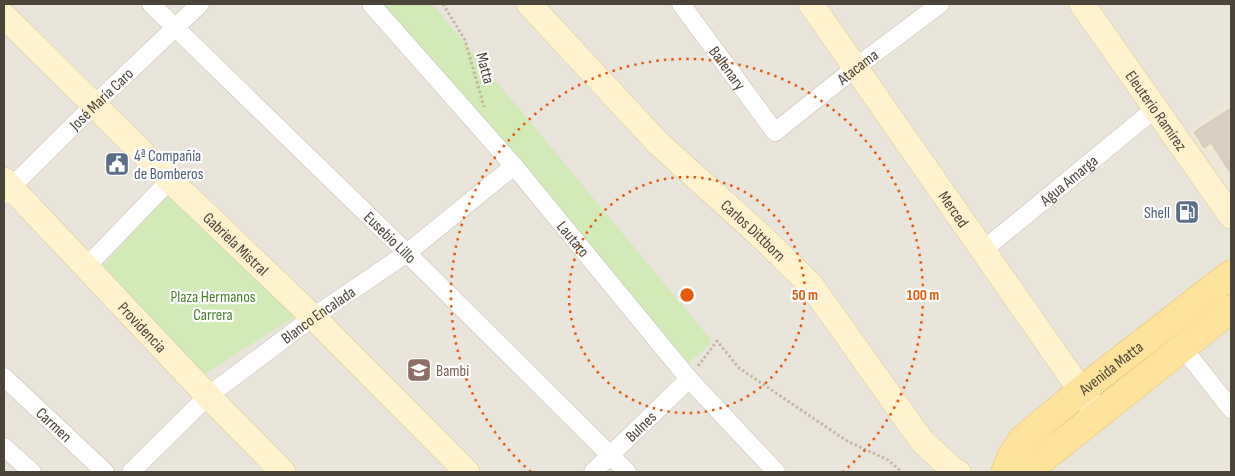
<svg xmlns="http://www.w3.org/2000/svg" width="1235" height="476" viewBox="0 0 1235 476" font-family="'Sofia Sans Condensed',sans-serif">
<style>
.residential{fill:#eae5da}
.education{fill:#efe8d6}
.green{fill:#d2eab5}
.building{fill:#d8cfc1;stroke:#d3c7b4}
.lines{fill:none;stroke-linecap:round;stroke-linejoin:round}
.street-casing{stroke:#c2bbae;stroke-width:19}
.secondary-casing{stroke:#d6c79b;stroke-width:26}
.primary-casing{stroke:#e6c16a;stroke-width:29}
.path{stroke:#c4b79f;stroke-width:3;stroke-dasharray:2.5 2.5;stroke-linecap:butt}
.street{stroke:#fff;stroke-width:18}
.secondary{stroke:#fff3cd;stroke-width:25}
.primary{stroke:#ffe39c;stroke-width:28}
.ring{fill:none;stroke:#e8590c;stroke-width:2.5;stroke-dasharray:2.5 5}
.labels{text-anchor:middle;stroke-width:4.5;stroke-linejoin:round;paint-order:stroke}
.street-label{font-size:16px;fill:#4b4439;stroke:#fff}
.service-label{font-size:16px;fill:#4e5e75;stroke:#fff;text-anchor:start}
.park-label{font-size:16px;fill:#4a7f2a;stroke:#fff}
.education-label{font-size:16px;fill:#785e54;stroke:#fff;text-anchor:start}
.centre{fill:#e8590c;stroke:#fff;stroke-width:2.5}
.ring-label{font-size:15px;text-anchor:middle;font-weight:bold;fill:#e8590c;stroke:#fff;stroke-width:4.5;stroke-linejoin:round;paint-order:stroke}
</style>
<rect width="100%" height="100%" fill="#f6f3ec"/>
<rect class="residential" x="4" y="4" width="1227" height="468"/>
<path class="education" d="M1231,98V197L1187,133Z"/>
<g class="green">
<path d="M381,4H432L712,341L698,356L688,363L528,169Z"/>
<path d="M172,191L297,315L205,374L101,267Z"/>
</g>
<path class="building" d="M1231,108V174L1211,143L1204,148L1194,132Z"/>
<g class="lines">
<defs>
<g id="street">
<path id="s1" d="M151,4L407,253L627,472"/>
<path id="s2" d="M371,4L514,166L689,379L776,472"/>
<path id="s3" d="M681,4L775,132L855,68L940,4"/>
<path id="s4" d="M4,194L95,104L200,4"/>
<path id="s5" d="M982,251L1156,108"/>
<path d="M87,266L170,180"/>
<path d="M1183,348L1231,409"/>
<path id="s6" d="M4,377L105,472"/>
<path d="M4,447L32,472"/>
<path id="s7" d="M131,472L208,396L313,317L407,253L514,166"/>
<path id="s8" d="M593,472L689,379"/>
</g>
<g id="secondary">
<path id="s9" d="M529,4L658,143L761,236L811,285L922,441L953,470L958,472"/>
<path id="s10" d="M811,4L1093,408"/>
<path id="s11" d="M1082,4L1231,216"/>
<path id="s12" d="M4,16L170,180L313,317L467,472"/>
<path id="s13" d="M4,180L208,396L283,472"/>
</g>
<g id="primary">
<path id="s14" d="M1005,472L1012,455L1023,439L1082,390L1231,274"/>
<path d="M1026,472L1231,309"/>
</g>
</defs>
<use href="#street" class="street-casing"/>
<use href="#secondary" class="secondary-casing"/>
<use href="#primary" class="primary-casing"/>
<g class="path">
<path d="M443,4L465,40L484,107"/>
<path d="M698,366L717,341L739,368L847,441L888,460L902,472"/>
</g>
<use href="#street" class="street"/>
<use href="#secondary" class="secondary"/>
<use href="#primary" class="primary"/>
</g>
<g class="ring">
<circle cx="687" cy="295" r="118"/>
<path d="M531 472A236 236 0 1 1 843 472"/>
</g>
<defs>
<symbol id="civic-square" viewBox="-11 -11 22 22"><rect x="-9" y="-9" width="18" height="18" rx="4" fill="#5c6f8a" stroke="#fff"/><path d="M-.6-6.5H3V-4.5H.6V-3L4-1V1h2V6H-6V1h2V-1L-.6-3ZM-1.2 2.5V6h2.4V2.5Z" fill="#fff"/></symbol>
<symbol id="fuel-square" viewBox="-11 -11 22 22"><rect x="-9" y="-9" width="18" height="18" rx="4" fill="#5c6f8a" stroke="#fff"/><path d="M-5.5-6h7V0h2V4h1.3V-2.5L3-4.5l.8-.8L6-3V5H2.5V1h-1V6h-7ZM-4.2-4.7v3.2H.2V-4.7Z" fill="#fff"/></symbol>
<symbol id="school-square" viewBox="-11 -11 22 22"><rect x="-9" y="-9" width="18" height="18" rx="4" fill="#8d6e63" stroke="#fff"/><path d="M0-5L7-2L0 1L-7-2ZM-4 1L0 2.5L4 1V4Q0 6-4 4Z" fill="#fff"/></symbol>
</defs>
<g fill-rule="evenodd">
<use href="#civic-square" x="103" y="150" width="28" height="28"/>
<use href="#fuel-square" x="1173" y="198" width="28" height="28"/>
<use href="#school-square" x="405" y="356" width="28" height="28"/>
</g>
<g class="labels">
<g class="street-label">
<text dy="6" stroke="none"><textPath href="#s3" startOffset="264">Atacama</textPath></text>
<text transform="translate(486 68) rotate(75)" y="6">Matta</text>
<text dy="6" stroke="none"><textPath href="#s3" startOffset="79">Ballenary</textPath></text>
<text dy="6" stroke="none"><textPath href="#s4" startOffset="136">José María Caro</textPath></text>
<text dy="6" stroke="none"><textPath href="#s11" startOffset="130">Eleuterio Ramírez</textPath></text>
<text dy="6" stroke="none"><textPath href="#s5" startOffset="112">Agua Amarga</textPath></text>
<text dy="6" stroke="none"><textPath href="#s10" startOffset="250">Merced</textPath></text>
<text dy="6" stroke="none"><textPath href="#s9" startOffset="319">Carlos Dittborn</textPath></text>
<text dy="6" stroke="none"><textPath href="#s1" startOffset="334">Eusebio Lillo</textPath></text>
<text dy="6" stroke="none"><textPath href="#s2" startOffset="310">Lautaro</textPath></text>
<text dy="6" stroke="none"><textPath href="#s12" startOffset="325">Gabriela Mistral</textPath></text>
<text dy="6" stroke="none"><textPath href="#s7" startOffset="245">Blanco Encalada</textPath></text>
<text dy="6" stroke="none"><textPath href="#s13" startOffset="202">Providencia</textPath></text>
<text dy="6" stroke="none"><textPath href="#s14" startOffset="151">Avenida Matta</textPath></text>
<text dy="6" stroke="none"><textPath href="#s6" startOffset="69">Carmen</textPath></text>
<text dy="6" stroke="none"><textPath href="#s8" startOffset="66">Bulnes</textPath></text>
</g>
<g class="service-label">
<text x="134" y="161">4ª Compañía<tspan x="134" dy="18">de Bomberos</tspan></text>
<text x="1170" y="218" text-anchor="end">Shell</text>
</g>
<g class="park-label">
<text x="213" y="302">Plaza Hermanos<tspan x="213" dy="18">Carrera</tspan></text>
</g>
<g class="education-label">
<text x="436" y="376">Bambi</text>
</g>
</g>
<circle cx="687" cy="295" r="8" class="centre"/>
<g class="ring-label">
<text x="805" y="300">50 m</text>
<text x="923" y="300">100 m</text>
</g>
<rect width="1235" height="476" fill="none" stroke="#4b4439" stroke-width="10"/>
</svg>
